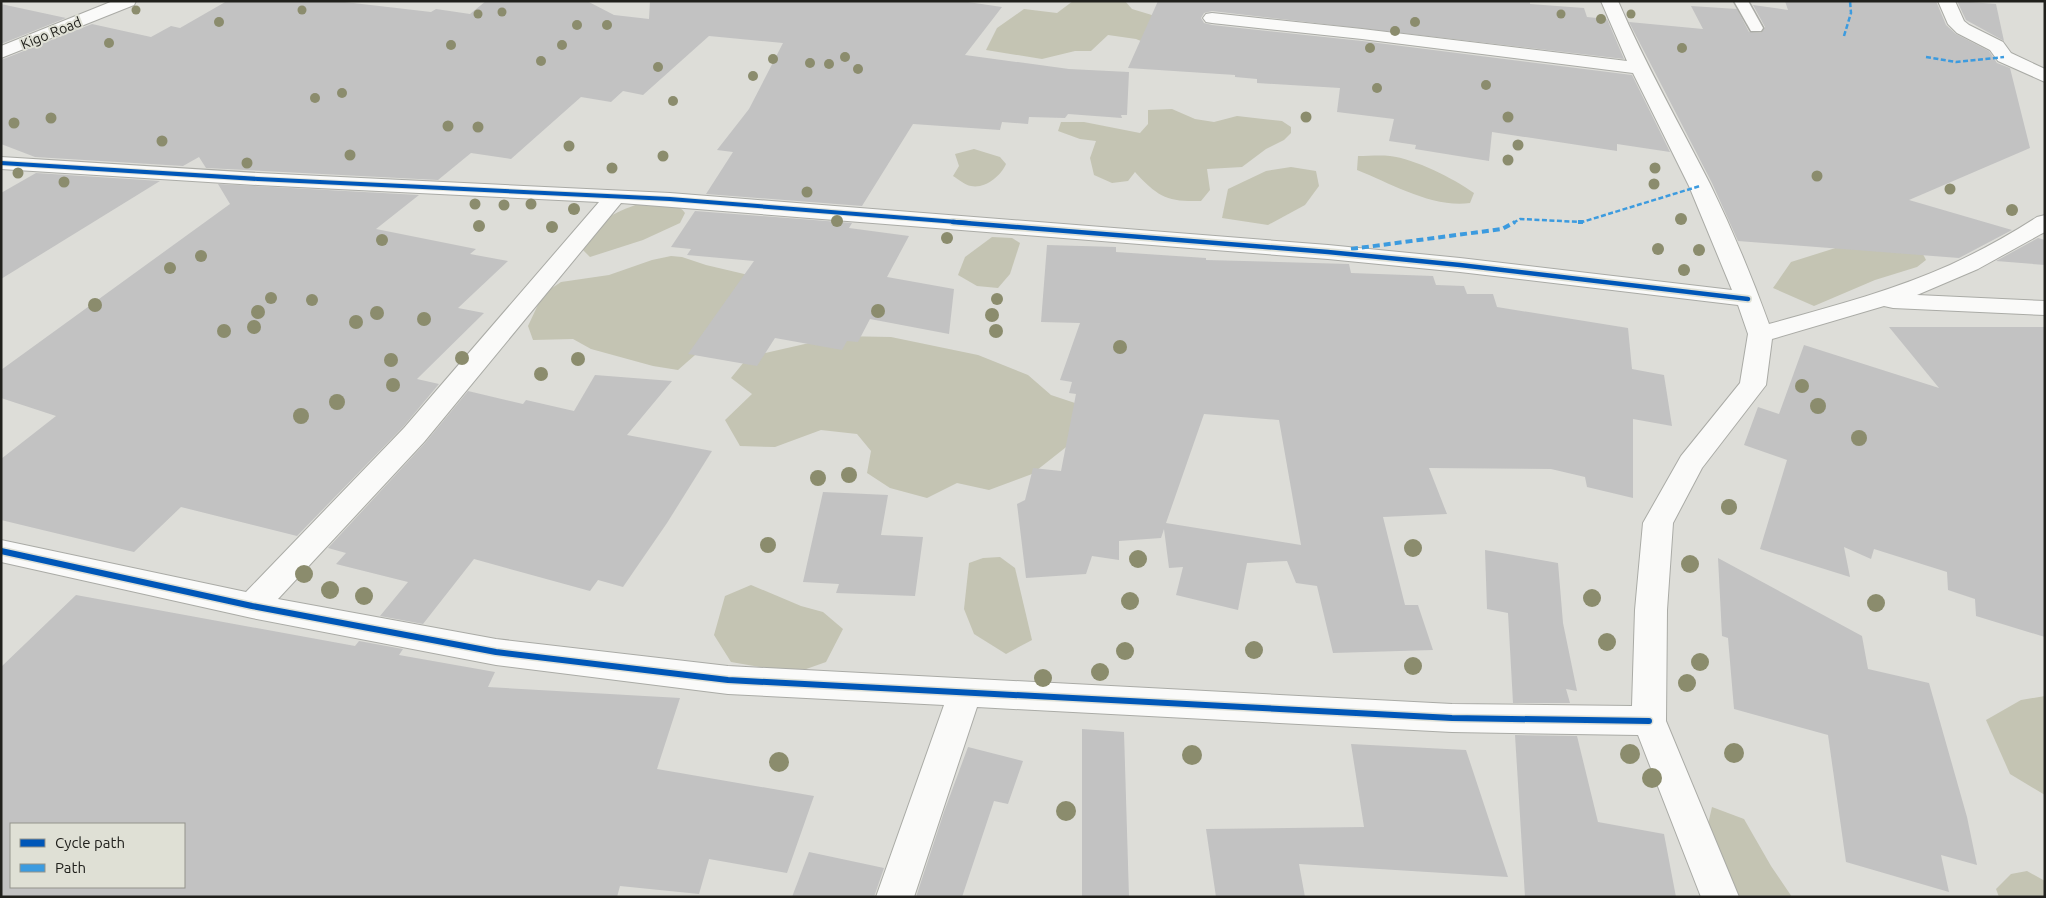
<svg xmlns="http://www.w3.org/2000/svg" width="2046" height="898" viewBox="0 0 2046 898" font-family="Ubuntu,sans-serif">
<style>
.green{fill:#c4c4b3}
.building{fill:#c2c2c2;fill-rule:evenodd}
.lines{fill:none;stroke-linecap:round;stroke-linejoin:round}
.service-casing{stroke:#aaaba6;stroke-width:3}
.minor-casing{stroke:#aaaba6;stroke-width:2}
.tertiary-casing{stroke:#aaaba6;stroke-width:2}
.service{fill:#fafaf9;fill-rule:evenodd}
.minor{fill:#fafaf9;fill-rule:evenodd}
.tertiary{fill:#fafaf9;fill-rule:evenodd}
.quiet-far1{stroke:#3c9bdf;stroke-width:2.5;stroke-dasharray:5 2.5;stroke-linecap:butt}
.quiet{stroke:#3c9bdf;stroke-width:4;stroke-dasharray:7 4;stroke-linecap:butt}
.cycleway-far2-casing{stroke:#dfe0d5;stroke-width:6}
.cycleway-far1-casing{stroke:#dfe0d5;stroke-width:8}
.cycleway-casing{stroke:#dfe0d5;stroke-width:9}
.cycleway-far2{stroke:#0057b8;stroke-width:4}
.cycleway-far1{stroke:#0057b8;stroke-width:4.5}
.cycleway{stroke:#0057b8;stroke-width:6}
.tree{fill:#8b8c6d}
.labels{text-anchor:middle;stroke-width:4;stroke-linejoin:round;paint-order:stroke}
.far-street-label{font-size:14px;fill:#20201c;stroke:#dfe0d5}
</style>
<rect width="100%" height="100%" fill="#ddddd8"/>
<g class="green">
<path d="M1073,1H1125L1132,9L1165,19L1171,53L1136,39L1108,35L1091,51H1075L1042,59L986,50L997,28L1024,9L1057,13Z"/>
<path d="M1172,109L1195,119L1214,122L1237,116L1282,121L1291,127V133L1284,140L1266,149L1242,167L1207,169L1210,190L1201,201C1167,202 1158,197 1135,172L1128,181L1112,183L1094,175L1090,158L1096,141L1080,139L1058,131L1061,122H1084L1140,133L1148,124V110Z"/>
<path d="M974,149L1000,157L1006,164C1001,176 985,189 971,186C965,185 958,179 953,176L959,166L955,154Z"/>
<path d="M1358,156C1369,156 1379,155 1390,156C1415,159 1453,178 1474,193L1470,203C1432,208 1392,184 1357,170Z"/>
<path d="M1291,167L1316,171L1319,186L1305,205L1268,225L1222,218L1228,189L1266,171Z"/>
<path d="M641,203C654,204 677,200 685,213L680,223L643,240L590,257L582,249C598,220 610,214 641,203Z"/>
<path d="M992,237L1012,238L1020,243L1010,274L998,288L977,286L958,275L965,257Z"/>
<path d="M1845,245L1923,254L1926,260L1917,267L1875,280L1814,306L1773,288L1791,262Z"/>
<path d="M671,256L682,257L706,265L757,277L711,341L678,370L653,366L591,349L573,339L533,340L528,326L543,294L561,282L609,275L652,260Z"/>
<path d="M840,336L891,337L978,355L1028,375L1051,395L1108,414L1032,474L989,490L957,483L927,498L890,488L867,473L871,451L857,434L821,430L775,447L740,446L725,420L752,394L731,378L748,357Z"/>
<path d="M1000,557L1015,568L1032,640L1006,654L974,634L964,609L969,563L983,558Z"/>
<path d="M751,585L801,606L823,612L843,629L826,662L795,673L731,662L714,635L725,596Z"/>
<path d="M2045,696V795L2010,774L1986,720L2021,700Z"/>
<path d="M1712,807L1744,819L1771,866L1792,897H1706L1697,871Z"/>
<path d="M2027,871L2045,881V897H1999L1996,889L2011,874Z"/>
</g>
<g class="building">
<path d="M227,1H336L431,12L436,9L470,14L486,1H587L614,15L649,19L650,1H961L1002,7L965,55L1069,69L1129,72L1127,115H1121L1122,118L1068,114L1065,118L1029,117L1028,124L1002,122L1000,130L913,124L862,206L706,194L733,152L717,150L749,109L783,43L709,36L643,95L623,91L611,102L581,97L511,159L471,153L438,180L206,168L199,157L183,166L35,157L1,144V60L92,24L151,37L171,26L180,28Z"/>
<path d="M1158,1H1530V4L1584,8L1587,17L1607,19L1624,59L1212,11L1204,13L1201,18L1204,23L1212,25L1362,41L1632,75L1670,152L1617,144V151L1492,132L1489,161L1415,149L1416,145L1389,141L1394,119L1337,112L1340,88L1257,83V79L1235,77V75L1128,68Z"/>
<path d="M1785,1H1936L1946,25L1956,34L1989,51L1997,63L2010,68L2030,148L1909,200L2012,230L1959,258L1738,241L1712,183L1629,22L1703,29L1691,6L1737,9L1749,32L1761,33L1765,27L1753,5L1788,10Z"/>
<path d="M1957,1L1996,4L2004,41L1966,20Z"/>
<path d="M1,4L66,18L1,44Z"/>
<path d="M36,173L160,181L1,279V193Z"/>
<path d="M218,184L419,195L376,229L476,249L470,254L508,261L458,308L484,313L417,379L439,384L403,427L297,536L181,507L134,552L1,520V459L56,416L1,398V370L230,204Z"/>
<path d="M695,211L852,223L849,228L909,236L887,277L954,289L949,334L870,319L858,342L847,341L842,350L775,338L757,366L688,354L754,261L687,255L691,249L671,247Z"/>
<path d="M2038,238L2045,240V265L1996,261Z"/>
<path d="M1047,245L1116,247V252L1206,258V260L1349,264L1351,273L1433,276L1436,285L1464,286L1467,294H1493L1497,307L1628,328L1632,369L1664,375L1672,426L1633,419V498L1587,487L1585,477L1551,469L1429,468L1447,514L1383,517L1405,605H1418L1433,650L1333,653L1317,586L1296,583L1287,561L1247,563L1238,610L1176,595L1183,567L1169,568L1164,529L1161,538L1119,541V560L1092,556L1086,574L1026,578L1017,504L1025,500L1033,468L1061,471L1076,394L1069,393L1072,382L1060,380L1080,323L1041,322ZM1204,414L1279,420L1301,545L1166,523Z"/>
<path d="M1889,327H2045V637L1976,616L1975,599L1948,590L1947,572L1874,549L1871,559L1844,547L1850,577L1760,549L1787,460L1744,445L1758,407L1779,414L1804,345L1939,388Z"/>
<path d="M595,375L672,381L627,435L712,451L667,523L623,587L598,580L590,591L474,559L423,624L380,616L408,582L336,564L346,553L328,548L425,443L468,391L523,404L526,400L574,411Z"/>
<path d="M823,492L888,495L881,535L923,537L915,596L836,593L839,584L803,582Z"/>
<path d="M1485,550L1558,563L1563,623L1577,691L1566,689L1570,703H1513L1508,613L1487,609Z"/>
<path d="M1718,558L1862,636L1868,669L1929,683L1967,817L1977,865L1941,855L1949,892L1846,862L1828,735L1734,709L1728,638L1722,636Z"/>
<path d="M76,595L355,646L359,641L403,649L399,655L495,672L488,687L680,698L657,769L814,796L787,873L709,859L699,894L620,886L617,897H1V667ZM11,824H184V887H11Z"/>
<path d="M1082,729L1124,732L1129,897H1082Z"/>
<path d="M1515,735L1577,736L1598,822L1664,834L1676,897H1525Z"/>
<path d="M1351,744L1466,750L1508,877L1299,864L1305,897H1216L1206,829L1364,827Z"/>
<path d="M968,747L1023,761L1008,804L994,801L962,897H916L944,812Z"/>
<path d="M809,852L884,868L874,897H792Z"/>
</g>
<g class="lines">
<defs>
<path id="service" d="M1734,1H1748L1763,28L1761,31H1751Z"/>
<g id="minor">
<path d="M1601,1H1618C1645,64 1679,123 1710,184C1732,229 1752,277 1769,324C1830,307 1892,291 1950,265C1980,251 2009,235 2037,217L2045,215V232L2041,234L1978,269L1917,295L2045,301V315L1893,308L1884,306L1772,339L1766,385L1702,468L1673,523L1667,610L1666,721L1739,897H1701L1638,735L1452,732L977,707L914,897H876L944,705L728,694L496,665L252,618L1,562V540L246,592L404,428L599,202L258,185L1,169V157L258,173L670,193L1328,245L1460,258L1732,290L1689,186L1633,73L1362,39L1212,23L1206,22L1203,18L1206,14L1212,13L1362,29L1627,61ZM621,203L1328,259L1460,272L1738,305L1748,334L1740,383L1681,456L1643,523L1635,610L1632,706L1452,704L728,666L496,639L278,599L424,442Z"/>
<path d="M1938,1H1955L1964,21L1969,25L2003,42L2011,53L2045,69V82L1998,61L1990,50L1957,33L1948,24Z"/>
</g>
<path id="tertiary" d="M113,1H136L134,5L1,58V46Z"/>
</defs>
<use href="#service" class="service-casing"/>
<use href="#minor" class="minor-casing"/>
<use href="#tertiary" class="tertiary-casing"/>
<use href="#service" class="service"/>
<use href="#minor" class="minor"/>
<use href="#tertiary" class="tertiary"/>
<g class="quiet-far1">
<path d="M1844,36L1851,13L1850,1"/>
<path d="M1926,57L1956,62L2004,57"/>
<path d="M1513,223L1520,219L1582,222L1700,186"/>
</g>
<g class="quiet">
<path d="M1578,222H1583"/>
<path d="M1351,249L1502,229L1515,222"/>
</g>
<defs>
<path id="cycleway-far2" d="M1,163L258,179L670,199L969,223"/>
<path id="cycleway-far1" d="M953,222L1328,252L1460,265L1748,299"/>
<path id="cycleway" d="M1,551L252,606L496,652L728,680L1452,718L1649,721"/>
</defs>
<use href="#cycleway-far2" class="cycleway-far2-casing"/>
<use href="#cycleway-far1" class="cycleway-far1-casing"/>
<use href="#cycleway" class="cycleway-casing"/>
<use href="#cycleway-far2" class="cycleway-far2"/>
<use href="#cycleway-far1" class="cycleway-far1"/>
<use href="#cycleway" class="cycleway"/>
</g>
<g class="tree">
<circle cx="136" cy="10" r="4.5"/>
<circle cx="302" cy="10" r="4.5"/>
<circle cx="502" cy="12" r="4.5"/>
<circle cx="478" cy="14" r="4.5"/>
<circle cx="1561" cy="14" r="4.5"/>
<circle cx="1631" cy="14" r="4.5"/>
<circle cx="1601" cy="19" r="5"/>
<circle cx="219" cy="22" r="5"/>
<circle cx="1415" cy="22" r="5"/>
<circle cx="577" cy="25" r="5"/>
<circle cx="607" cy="25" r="5"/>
<circle cx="1395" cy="31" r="5"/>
<circle cx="109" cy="43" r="5"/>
<circle cx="451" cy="45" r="5"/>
<circle cx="562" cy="45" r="5"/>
<circle cx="1370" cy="48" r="5"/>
<circle cx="1682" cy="48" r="5"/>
<circle cx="845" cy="57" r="5"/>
<circle cx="773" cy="59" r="5"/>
<circle cx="541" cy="61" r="5"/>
<circle cx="810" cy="63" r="5"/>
<circle cx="829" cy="64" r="5"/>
<circle cx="658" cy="67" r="5"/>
<circle cx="858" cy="69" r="5"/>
<circle cx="753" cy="76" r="5"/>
<circle cx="1486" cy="85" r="5"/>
<circle cx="1377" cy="88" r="5"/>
<circle cx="342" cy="93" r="5"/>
<circle cx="315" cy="98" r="5"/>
<circle cx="673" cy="101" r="5"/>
<circle cx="1306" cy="117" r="5.5"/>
<circle cx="1508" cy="117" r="5.5"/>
<circle cx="51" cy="118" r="5.5"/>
<circle cx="14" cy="123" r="5.5"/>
<circle cx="448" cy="126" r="5.5"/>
<circle cx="478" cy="127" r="5.5"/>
<circle cx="162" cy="141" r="5.5"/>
<circle cx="1518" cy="145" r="5.5"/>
<circle cx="569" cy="146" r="5.5"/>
<circle cx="350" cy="155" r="5.5"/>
<circle cx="663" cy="156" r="5.5"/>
<circle cx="1508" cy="160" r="5.5"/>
<circle cx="247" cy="163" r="5.5"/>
<circle cx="612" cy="168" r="5.5"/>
<circle cx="1655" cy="168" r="5.5"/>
<circle cx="18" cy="173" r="5.5"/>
<circle cx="1817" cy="176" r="5.5"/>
<circle cx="64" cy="182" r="5.5"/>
<circle cx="1654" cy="184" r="5.5"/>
<circle cx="1950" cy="189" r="5.5"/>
<circle cx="807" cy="192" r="5.5"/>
<circle cx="475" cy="204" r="5.5"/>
<circle cx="531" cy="204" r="5.5"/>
<circle cx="504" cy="205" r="5.5"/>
<circle cx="574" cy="209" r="6"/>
<circle cx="2012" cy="210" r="6"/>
<circle cx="1681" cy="219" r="6"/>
<circle cx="837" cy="221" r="6"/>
<circle cx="479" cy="226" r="6"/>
<circle cx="552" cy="227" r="6"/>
<circle cx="947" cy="238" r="6"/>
<circle cx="382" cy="240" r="6"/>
<circle cx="1658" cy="249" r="6"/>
<circle cx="1699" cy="250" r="6"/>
<circle cx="201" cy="256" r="6"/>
<circle cx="170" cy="268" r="6"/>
<circle cx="1684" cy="270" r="6"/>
<circle cx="271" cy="298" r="6"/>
<circle cx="997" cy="299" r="6"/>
<circle cx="312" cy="300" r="6"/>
<circle cx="95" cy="305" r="7"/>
<circle cx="878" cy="311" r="7"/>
<circle cx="258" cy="312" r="7"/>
<circle cx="377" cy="313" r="7"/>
<circle cx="992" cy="315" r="7"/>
<circle cx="424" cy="319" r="7"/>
<circle cx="356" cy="322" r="7"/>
<circle cx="254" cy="327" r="7"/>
<circle cx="224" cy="331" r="7"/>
<circle cx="996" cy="331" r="7"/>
<circle cx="1120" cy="347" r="7"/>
<circle cx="462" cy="358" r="7"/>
<circle cx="578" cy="359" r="7"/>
<circle cx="391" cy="360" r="7"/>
<circle cx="541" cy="374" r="7"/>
<circle cx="393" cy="385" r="7"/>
<circle cx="1802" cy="386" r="7"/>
<circle cx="337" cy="402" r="8"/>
<circle cx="1818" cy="406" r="8"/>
<circle cx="301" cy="416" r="8"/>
<circle cx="1859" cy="438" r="8"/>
<circle cx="849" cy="475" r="8"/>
<circle cx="818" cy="478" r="8"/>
<circle cx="1729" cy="507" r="8"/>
<circle cx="768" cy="545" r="8"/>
<circle cx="1413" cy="548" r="9"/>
<circle cx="1138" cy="559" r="9"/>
<circle cx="1690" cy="564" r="9"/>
<circle cx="304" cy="574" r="9"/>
<circle cx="330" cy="590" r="9"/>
<circle cx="364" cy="596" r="9"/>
<circle cx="1592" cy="598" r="9"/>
<circle cx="1130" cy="601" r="9"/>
<circle cx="1876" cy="603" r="9"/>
<circle cx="1607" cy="642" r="9"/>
<circle cx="1254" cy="650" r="9"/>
<circle cx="1125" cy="651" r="9"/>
<circle cx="1700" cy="662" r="9"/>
<circle cx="1413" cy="666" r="9"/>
<circle cx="1100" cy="672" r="9"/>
<circle cx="1043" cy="678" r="9"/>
<circle cx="1687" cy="683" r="9"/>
<circle cx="1734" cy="753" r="10"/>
<circle cx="1630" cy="754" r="10"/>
<circle cx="1192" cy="755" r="10"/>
<circle cx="779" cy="762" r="10"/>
<circle cx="1652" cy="778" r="10"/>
<circle cx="1066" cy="811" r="10"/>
</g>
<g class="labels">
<g class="far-street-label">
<text transform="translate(51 33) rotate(-22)" y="5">Kigo Road</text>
</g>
</g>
<rect width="2046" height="898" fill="none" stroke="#20201c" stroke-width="5"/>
<rect x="10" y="823" width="175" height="65" fill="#dfe0d5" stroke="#93938b"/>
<rect x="20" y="839" width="25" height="8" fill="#0057b8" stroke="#93938b"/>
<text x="55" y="848" font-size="15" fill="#20201c">Cycle path</text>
<rect x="20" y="864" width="25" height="8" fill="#3c9bdf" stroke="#93938b"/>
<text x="55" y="873" font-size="15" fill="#20201c">Path</text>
</svg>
